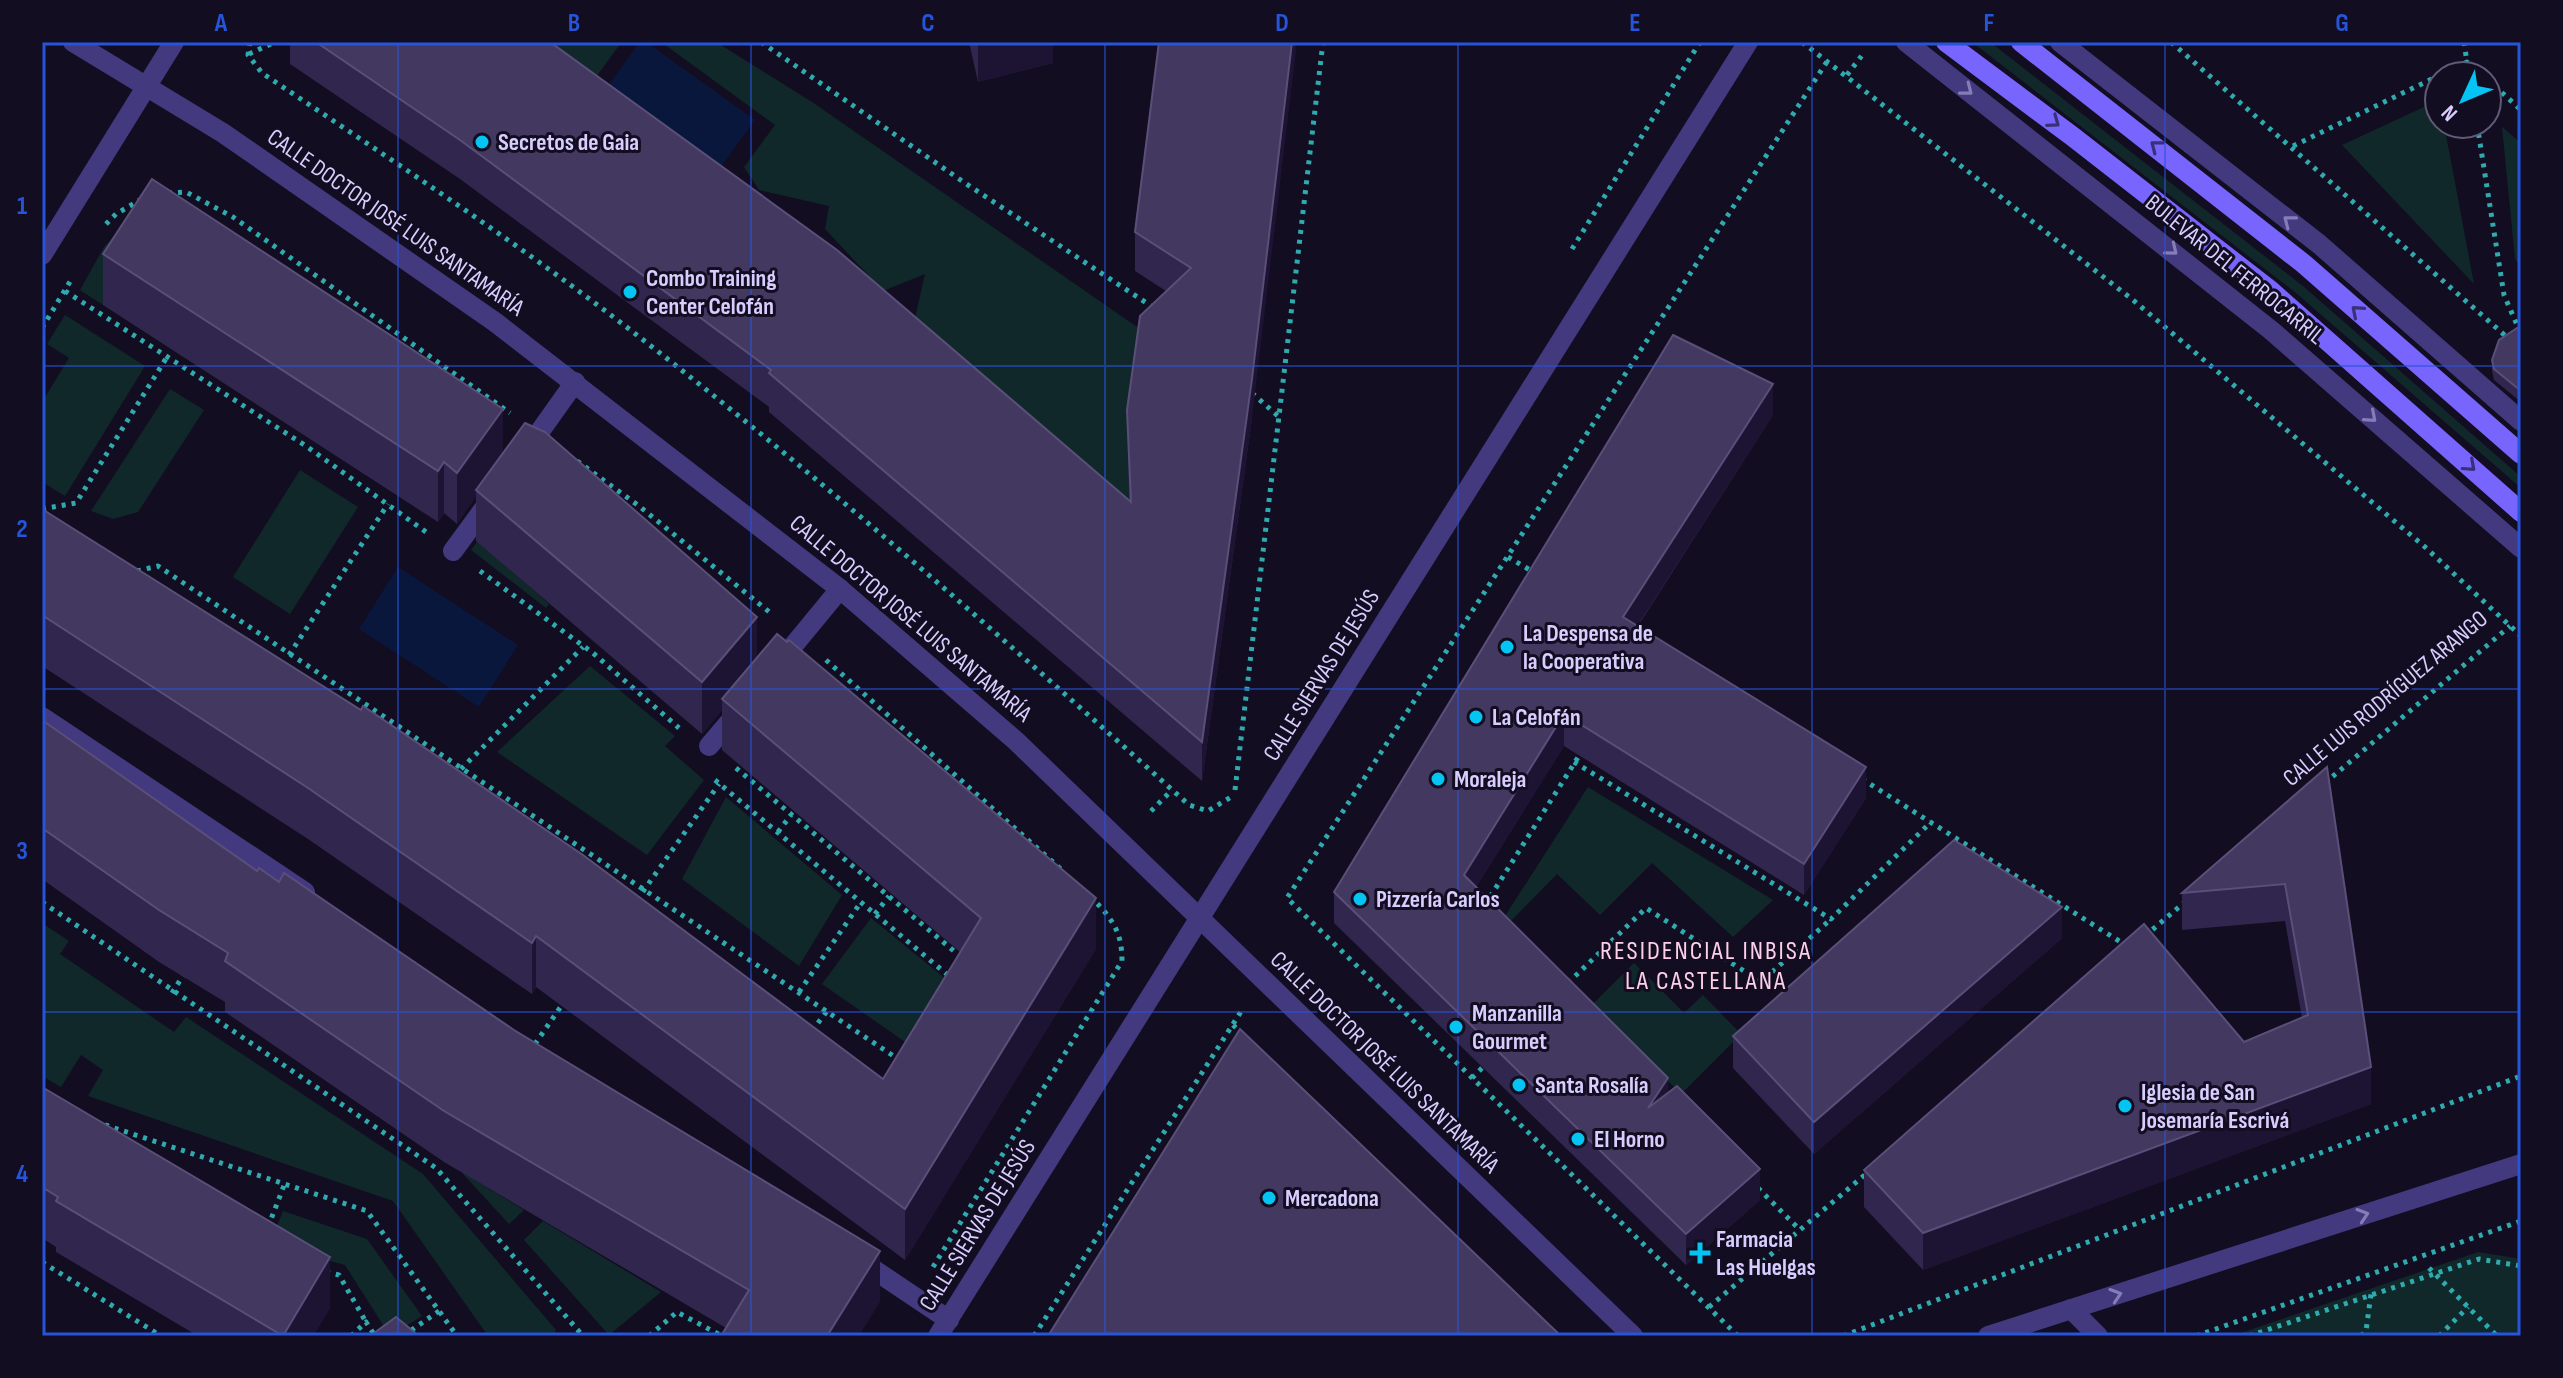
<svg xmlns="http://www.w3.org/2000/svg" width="2563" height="1378" viewBox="0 0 2563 1378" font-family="'Sofia Sans Condensed',sans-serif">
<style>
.green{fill:#10282a}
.water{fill:#0a173c}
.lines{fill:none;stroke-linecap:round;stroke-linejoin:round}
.path{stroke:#2fabaf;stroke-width:5;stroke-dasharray:4 6;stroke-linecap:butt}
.service{stroke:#42397e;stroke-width:20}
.minor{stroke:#42397e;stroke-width:20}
.secondary{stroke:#7765fd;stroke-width:20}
.wall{fill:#31264d}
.shaded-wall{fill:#1d1433}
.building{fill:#433860;stroke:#5a4f79;stroke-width:2}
.oneway{stroke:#857cb8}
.oneway2{stroke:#3a3078}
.grid{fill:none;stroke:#2654da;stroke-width:2;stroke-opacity:0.55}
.poi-dot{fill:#04c4f3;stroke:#120d20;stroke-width:3}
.labels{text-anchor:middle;stroke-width:6;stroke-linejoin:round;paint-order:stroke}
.poi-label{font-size:24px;font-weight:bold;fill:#d7cdfe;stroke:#120d20;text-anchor:start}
.street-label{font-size:24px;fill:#d7cdfe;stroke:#120d20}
.neighbourhood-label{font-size:26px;letter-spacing:2px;fill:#fecfe8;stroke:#120d20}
.neatline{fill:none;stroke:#2654da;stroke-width:3}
.grid-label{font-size:26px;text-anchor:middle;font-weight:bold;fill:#2654da}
</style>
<rect width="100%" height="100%" fill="#120d20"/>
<g class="green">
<path d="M497,42H620L621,43L585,92Z"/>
<path d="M661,42H716L812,102L1156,340L1131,541L908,349L925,274L883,291L825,229L829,206L759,190L744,167L775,125Z"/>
<path d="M1972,42H1990L2303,286L2521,477V488L2296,293Z"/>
<path d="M2439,100V124H2444L2474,284L2342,145Z"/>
<path d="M2502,127L2521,143V268L2515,259Z"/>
<path d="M123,228L103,305L80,290L104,247Z"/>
<path d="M65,315L145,366L65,496L42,482V402L69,358L47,344Z"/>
<path d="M170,389L204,410L138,512L113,519L91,511Z"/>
<path d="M300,470L358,507L290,614L233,577Z"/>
<path d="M531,472L488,550L549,604L546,608L471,550Z"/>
<path d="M590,666L675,736L665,746L704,780L647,855L497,752Z"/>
<path d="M1588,787L1773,900L1733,937L1652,863L1600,915L1557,874L1507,925L1503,919Z"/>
<path d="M726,797L842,895L799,966L682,879Z"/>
<path d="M871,918L947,980L908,1044L822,984Z"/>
<path d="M42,923L69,941L60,954L174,1032L186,1017L423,1174L556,1330L552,1336H488L393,1201L88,1096L103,1070L81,1055L61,1087L42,1076Z"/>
<path d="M1634,963L1684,1013L1703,995L1741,1034L1681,1094L1592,1005Z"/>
<path d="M515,1086L528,1089L475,1180L524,1210L509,1224L463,1174Z"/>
<path d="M283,1211L367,1239L422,1316L390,1336L345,1265L269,1245Z"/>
<path d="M543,1221L661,1292L609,1335L524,1240Z"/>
<path d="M2478,1252L2521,1259V1336H2232Z"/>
</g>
<g class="water">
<path d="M640,42H646L755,120L720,168L607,87Z"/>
<path d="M398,567L518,645L479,707L359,629Z"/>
</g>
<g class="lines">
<g class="path">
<path d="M250,42L248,55L262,73C390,159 520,244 642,339C832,487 1011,645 1189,805L1208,811L1231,797"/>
<path d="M761,42L965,183L1154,308"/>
<path d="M1802,42L2133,300L2425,547L2521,636"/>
<path d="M2171,42L2508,338"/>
<path d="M2464,42L2469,76"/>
<path d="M249,54L275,42"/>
<path d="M1847,75L1863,54"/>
<path d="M2487,79L2521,110"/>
<path d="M2477,124L2504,295L2521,334"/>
<path d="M2293,146L2467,62L2483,76"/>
<path d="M168,193L186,192L233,217L510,413"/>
<path d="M106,224L116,214L140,200"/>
<path d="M1572,249L1700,42"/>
<path d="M65,291L306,446L426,532"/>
<path d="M42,328L71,280"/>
<path d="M1252,393L1278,416"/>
<path d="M577,461L639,506L773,615"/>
<path d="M42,509L76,503L167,357"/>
<path d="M1508,557L1535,573"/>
<path d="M137,571L158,566L901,1061"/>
<path d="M480,571L593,653L679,728"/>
<path d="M289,655L388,504"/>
<path d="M826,660L1064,872"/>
<path d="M1574,762L1831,919L1931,822"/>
<path d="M736,768L961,957"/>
<path d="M461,769L583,647"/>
<path d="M1862,779L2127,946"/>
<path d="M715,780L949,976"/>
<path d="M2325,783L2510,626"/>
<path d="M1235,790L1323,42"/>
<path d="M1151,811L1172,790"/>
<path d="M778,832L791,815"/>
<path d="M637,900L719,784"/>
<path d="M42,902L436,1168L583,1336"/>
<path d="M1485,905L1582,751"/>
<path d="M875,914L889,896"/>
<path d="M2145,936L2186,901"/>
<path d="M1568,983L1646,908L1761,982L1831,919"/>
<path d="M799,992L861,902"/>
<path d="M172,993L186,971"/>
<path d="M1233,1025L1243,1035"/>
<path d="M812,1031L827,1011"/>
<path d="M535,1044L564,1002"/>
<path d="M1472,1078L1487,1063"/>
<path d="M105,1125L367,1211L457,1336"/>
<path d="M1758,1188L1800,1230"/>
<path d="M268,1227L285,1183"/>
<path d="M42,1262L161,1336"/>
<path d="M933,1267L1122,961C1122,931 1112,919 1092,898"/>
<path d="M2429,1268L2497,1336"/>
<path d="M326,1272L339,1275L366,1322"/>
<path d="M1709,1307L1867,1173"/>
<path d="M351,1336L366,1322L375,1336"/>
<path d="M403,1336L439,1311"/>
<path d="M649,1336L677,1312L722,1336"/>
<path d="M1034,1336L1242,1010"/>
<path d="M1738,1336L1287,898L1828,60"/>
<path d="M1843,1336L2521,1076"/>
<path d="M2196,1336L2521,1221"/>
<path d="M2249,1336L2479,1259L2521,1266"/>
<path d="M2361,1336L2366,1331L2371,1294"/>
<path d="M2439,1336L2468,1307"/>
</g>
<g class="service">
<path d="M1906,42L2272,331L2521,548"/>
<path d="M2060,42L2319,244L2521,421"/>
<path d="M526,451L575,382"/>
<path d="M453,551L491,499"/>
<path d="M779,663L840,589"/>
<path d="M709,746L738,712"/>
<path d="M2071,1309L2098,1336"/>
</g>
<g class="minor">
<path d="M73,42L223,133L495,322L840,589L1016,741L1633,1336"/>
<path d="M42,255L174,42"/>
<path d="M42,717L305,892"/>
<path d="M858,1259L949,1320"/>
<path d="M938,1336L1748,42"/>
<path d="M1988,1336L2521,1164"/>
</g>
<g class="secondary">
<path d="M1946,42L2072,136L2271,291L2521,512"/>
<path d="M2021,42L2304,264L2521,454"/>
</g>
</g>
<g class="wall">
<path d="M290,42H550L1129,500L1127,410L1166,291L1135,271V232L1159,42L1252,418L1202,781L769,412V407L460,179L290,64Z"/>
<path d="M969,42H1053V63L978,82Z"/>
<path d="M103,254L503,453L757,657L1096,949L905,1260L536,987L532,994L308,839L42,666V509L883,1079L960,952L722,750V710L702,734L476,541V496L457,524L444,513L438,522L103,305Z"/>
<path d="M2521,329V402L2494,380L2492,371V360Z"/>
<path d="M1773,415L1638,626L1866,798L1804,895L1564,746L1476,887L1668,1093L1760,1200L1686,1265L1334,923V892Z"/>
<path d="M42,720L257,871L880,1302L726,1328L444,1162L225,1012V1002L159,962L42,879Z"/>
<path d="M2327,767L2371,1104L1923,1270L1864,1207V1170L2244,1042L2302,1018L2285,921L2182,930V893Z"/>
<path d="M2062,938L1814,1154L1733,1068V1036Z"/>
<path d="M42,1087L330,1308L313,1336H198L56,1252V1247L42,1238Z"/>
</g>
<g class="shaded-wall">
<path d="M982,42H1053V63L978,82V43Z"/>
<path d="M1292,42H1297L1252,418L1202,781V742Z"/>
<path d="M1773,384V415L1623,648V617Z"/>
<path d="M503,409V460L476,490V496L457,524V473Z"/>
<path d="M444,462V513L438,522V471Z"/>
<path d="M757,617V668L722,699V710L702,734V682Z"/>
<path d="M1564,714V746L1464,906V875Z"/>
<path d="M1866,767V798L1804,895V864Z"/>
<path d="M1096,898V949L905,1260V1209Z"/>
<path d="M2062,907V938L1814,1154V1122Z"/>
<path d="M536,936V987L532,994V943Z"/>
<path d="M2371,1067V1104L1923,1270V1233Z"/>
<path d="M1668,1078V1109L1648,1108Z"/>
<path d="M1760,1169V1200L1686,1265V1234Z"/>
<path d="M880,1251V1302L859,1336H827Z"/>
<path d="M330,1257V1308L313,1336H283Z"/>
</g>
<g class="building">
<path d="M316,42H550L837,250L1131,502L1127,410L1140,316L1191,268L1135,232L1159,42H1292L1252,379L1202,742L769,373L771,370L460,140Z"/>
<path d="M152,179L503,409L457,473L444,462L438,471L103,254Z"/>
<path d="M2517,328L2521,329V391L2494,369L2492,360L2499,340Z"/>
<path d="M1673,335L1773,384L1623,617L1866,767L1804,864L1564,714L1464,875L1668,1078L1648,1108L1677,1086L1760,1169L1686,1234L1334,892Z"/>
<path d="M525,423L545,432L757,617L702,682L476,490Z"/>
<path d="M42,509L361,710L363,706L583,855L883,1079L981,918L722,699L777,634L787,642L789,640L1096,898L905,1209L536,936L532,943L308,788L42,615Z"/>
<path d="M42,720L257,871L259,868L279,882L284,873L514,1030L880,1251L827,1336H721L749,1290L444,1111L225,961L228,953L159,910L42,828Z"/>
<path d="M2327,767L2371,1067L1923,1233L1864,1170L2144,924L2244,1042L2308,1015L2285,884L2182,893Z"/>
<path d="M1954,840L2062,907L1814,1122L1733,1036Z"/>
<path d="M1240,1029L1561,1336H1048Z"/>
<path d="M42,1087L330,1257L283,1336L56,1201L58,1197L42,1187Z"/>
<path d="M396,1317L419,1336H370Z"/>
</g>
<defs><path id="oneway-chevron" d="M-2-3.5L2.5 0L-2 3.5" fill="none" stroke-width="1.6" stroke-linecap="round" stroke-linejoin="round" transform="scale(2)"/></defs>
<g class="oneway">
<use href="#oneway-chevron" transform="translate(1967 90) rotate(38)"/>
<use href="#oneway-chevron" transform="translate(2289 221) rotate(-142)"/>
<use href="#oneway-chevron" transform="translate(2172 250) rotate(39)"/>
<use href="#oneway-chevron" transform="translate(2371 417) rotate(41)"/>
<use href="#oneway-chevron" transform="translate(2363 1215) rotate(-18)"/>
<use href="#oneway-chevron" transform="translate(2116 1295) rotate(-18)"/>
</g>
<g class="oneway2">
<use href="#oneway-chevron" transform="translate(2054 122) rotate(36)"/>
<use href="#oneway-chevron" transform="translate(2156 146) rotate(-142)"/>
<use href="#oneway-chevron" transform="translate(2357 311) rotate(-139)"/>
<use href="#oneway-chevron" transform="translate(2470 466) rotate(42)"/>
</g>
<path class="grid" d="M398,42V1336M751,42V1336M1105,42V1336M1458,42V1336M1812,42V1336M2165,42V1336M42,366H2521M42,689H2521M42,1012H2521"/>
<g class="poi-dot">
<circle cx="482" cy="142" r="8"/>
<circle cx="630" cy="292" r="8"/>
<circle cx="1507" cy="647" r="8"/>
<circle cx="1476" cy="717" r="8"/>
<circle cx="1438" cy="779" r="8"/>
<circle cx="1360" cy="899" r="8"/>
<circle cx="1456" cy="1027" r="8"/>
<circle cx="1519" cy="1085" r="8"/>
<circle cx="2125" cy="1106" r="8"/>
<circle cx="1578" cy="1139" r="8"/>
<circle cx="1269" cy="1198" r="8"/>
<path d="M1696 1241h8v8h8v8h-8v8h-8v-8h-8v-8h8z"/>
</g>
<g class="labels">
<g class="poi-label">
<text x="498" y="150">Secretos de Gaia</text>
<text x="646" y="286">Combo Training<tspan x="646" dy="28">Center Celofán</tspan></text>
<text x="1523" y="641">La Despensa de<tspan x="1523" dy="28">la Cooperativa</tspan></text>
<text x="1492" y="725">La Celofán</text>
<text x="1454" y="787">Moraleja</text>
<text x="1376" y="907">Pizzería Carlos</text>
<text x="1472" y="1021">Manzanilla<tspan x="1472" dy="28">Gourmet</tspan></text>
<text x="1535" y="1093">Santa Rosalía</text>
<text x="2141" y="1100">Iglesia de San<tspan x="2141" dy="28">Josemaría Escrivá</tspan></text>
<text x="1594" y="1147">El Horno</text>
<text x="1285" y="1206">Mercadona</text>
<text x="1716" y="1247">Farmacia<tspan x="1716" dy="28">Las Huelgas</tspan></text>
</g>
<g class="street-label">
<text transform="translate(396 222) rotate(35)" y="8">CALLE DOCTOR JOSÉ LUIS SANTAMARÍA</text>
<text transform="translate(2235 269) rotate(39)" y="8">BULEVAR DEL FERROCARRIL</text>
<text transform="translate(911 618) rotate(40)" y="8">CALLE DOCTOR JOSÉ LUIS SANTAMARÍA</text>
<text transform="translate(1321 675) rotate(-58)" y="8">CALLE SIERVAS DE JESÚS</text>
<text transform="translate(2385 698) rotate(-40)" y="8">CALLE LUIS RODRÍGUEZ ARANGO</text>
<text transform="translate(1385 1062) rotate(44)" y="8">CALLE DOCTOR JOSÉ LUIS SANTAMARÍA</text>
<text transform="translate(977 1225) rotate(-58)" y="8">CALLE SIERVAS DE JESÚS</text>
</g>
<g class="neighbourhood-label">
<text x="1706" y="959">RESIDENCIAL INBISA<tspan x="1706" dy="30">LA CASTELLANA</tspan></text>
</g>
</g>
<rect width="2563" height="1378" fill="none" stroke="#120d20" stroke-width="88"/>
<g transform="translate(2463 100) rotate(226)"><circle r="38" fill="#120d20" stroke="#615a79" stroke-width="2"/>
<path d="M0-6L14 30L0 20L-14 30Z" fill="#04c4f3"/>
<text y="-12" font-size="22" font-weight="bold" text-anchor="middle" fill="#d7cdfe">N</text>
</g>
<rect x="44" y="44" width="2475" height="1290" class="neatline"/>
<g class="grid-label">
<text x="221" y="31">A</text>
<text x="574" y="31">B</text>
<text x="928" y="31">C</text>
<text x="1282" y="31">D</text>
<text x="1635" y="31">E</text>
<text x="1989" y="31">F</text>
<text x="2342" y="31">G</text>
<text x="22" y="214">1</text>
<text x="22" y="537">2</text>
<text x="22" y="859">3</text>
<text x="22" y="1182">4</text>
</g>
</svg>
